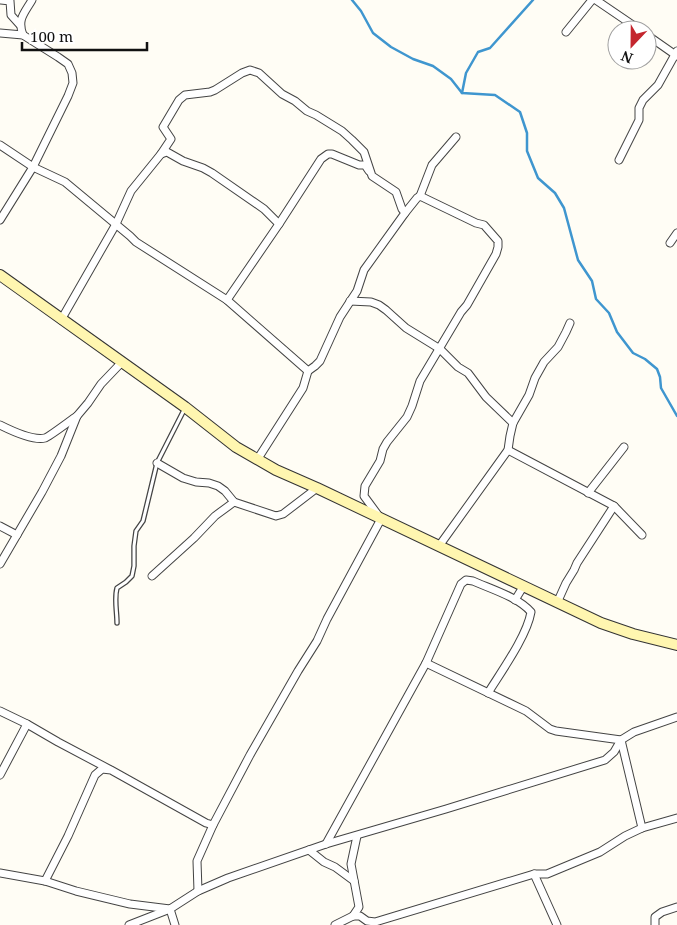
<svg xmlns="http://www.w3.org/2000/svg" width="677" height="925" viewBox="0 0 677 925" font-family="'Noto Serif',serif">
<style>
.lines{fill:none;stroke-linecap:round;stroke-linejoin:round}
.stream{stroke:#3f96cf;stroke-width:2.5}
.service-casing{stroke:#444;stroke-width:5.5}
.minor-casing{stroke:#444;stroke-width:9}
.secondary-casing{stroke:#333;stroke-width:12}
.service{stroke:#fff;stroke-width:3}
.minor{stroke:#fff;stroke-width:7}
.secondary{stroke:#fff6b0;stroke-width:10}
</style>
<rect width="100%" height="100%" fill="#fffdf5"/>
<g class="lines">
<g class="stream">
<path d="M352,0L361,11L373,33L391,47L413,59L433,66L451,79L462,93L495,95L520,112L527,133V151L538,178L555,193L564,208L578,260L592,281L596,299L609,313L617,332L633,353L645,359L657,369L660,377L661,388L677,416"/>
<path d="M462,93L466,73L478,52L490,48L533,0"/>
</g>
<defs>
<path id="service" d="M117,623C117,611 114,599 117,588L126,582L132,576L134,566V546L136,531L143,521L157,463L185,408"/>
<g id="minor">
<path d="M1,0L10,1L11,15L20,25"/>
<path d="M596,0L640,30"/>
<path d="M566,32L592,0"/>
<path d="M0,33L23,35L58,57L68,64L72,73L73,83L68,96L33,167L0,220"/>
<path d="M23,35C17,19 24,14 32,0"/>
<path d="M647,35L677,56"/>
<path d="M0,145L33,167L65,182L130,236L136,242L227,300L308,371"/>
<path d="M161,154L167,152L183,161L203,168L212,173L264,209L279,224"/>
<path d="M619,160L639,120V108L643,100L658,85L677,51"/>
<path d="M420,196L432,165L456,137"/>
<path d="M670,243L677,233"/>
<path d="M227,300L279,224L321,159L328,154H332L359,165H365L369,171"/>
<path d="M350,301L371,302L379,305L386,310L406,328L440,349L458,367L468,373L486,397L513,423"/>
<path d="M61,320L116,224L131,191L161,154L171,139L163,127L179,100L185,95L210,92L215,90L242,73L250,70L259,73L282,94L295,101L307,111L316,115L342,131L352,140L364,152L372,176L396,192L402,209L405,213L364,270L357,291L340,317L320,361L315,366L308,371L303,388L257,460"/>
<path d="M0,425C10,430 33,441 45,438C49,437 71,420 77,416"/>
<path d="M508,450L614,506L642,535"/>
<path d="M157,463L183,478L196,482L209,483L218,486L225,491L234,502L276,516L283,514L317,488"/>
<path d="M588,493L624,447"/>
<path d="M0,526L17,535"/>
<path d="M439,546L508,450L510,436L513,423L529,395L535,378L544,362L558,347L566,332L570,323"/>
<path d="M0,564L42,492L61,456L77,416L88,403L101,384L122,362"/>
<path d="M152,576L194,538L215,516L234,502"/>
<path d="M515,600L523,587"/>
<path d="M557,603L566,583L574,570L577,563L614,506"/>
<path d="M426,663L526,711L550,729L556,731L621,740L642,828"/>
<path d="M0,711L27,724L58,742L109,769"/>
<path d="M0,775L27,724"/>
<path d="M326,844L426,663L461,584L466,580L473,581C491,589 518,597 531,612C527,636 501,672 488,693"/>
<path d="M309,850L324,862L335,867L354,881"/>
<path d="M0,873L45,881L76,891L130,904L170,909L198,891L228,878L326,844L446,809L605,760L614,752L621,740L634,732L677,717"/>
<path d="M534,874L557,925"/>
<path d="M45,881L68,836L95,775L102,769L111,770L206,823L213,825"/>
<path d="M198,891L197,861L213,825L250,755L298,671L317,641L327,619L381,519L364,496L365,486L380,461L383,449L387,442L407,417L412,406L420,381L461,312L467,305L496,254L498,247V241L484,225L476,223L420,196L417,198L405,213"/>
<path d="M353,916L359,907L351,864L357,836"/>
<path d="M129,925L170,909L175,925"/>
<path d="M335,925L353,916H360L367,921L375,922L534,874H547L600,852L625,836L642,828L677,818"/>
<path d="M655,925V917L662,912L677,907"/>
</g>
<path id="secondary" d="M0,275L185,407L236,447L276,470L317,488L601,623L633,634L677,645"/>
</defs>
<use href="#service" class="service-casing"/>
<use href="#minor" class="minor-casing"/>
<use href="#secondary" class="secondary-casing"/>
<use href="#service" class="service"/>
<use href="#minor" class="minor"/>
<use href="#secondary" class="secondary"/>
</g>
<g transform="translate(632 45) rotate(202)"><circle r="24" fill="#ffffff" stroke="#a0a0a0"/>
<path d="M0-4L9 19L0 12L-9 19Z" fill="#c4262e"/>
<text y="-8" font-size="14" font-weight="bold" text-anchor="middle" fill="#111111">N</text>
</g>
<path d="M22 42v8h125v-8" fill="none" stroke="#111111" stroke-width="2.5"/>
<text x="30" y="42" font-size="15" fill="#111111" stroke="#ffffff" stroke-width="4" paint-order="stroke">100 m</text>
</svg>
